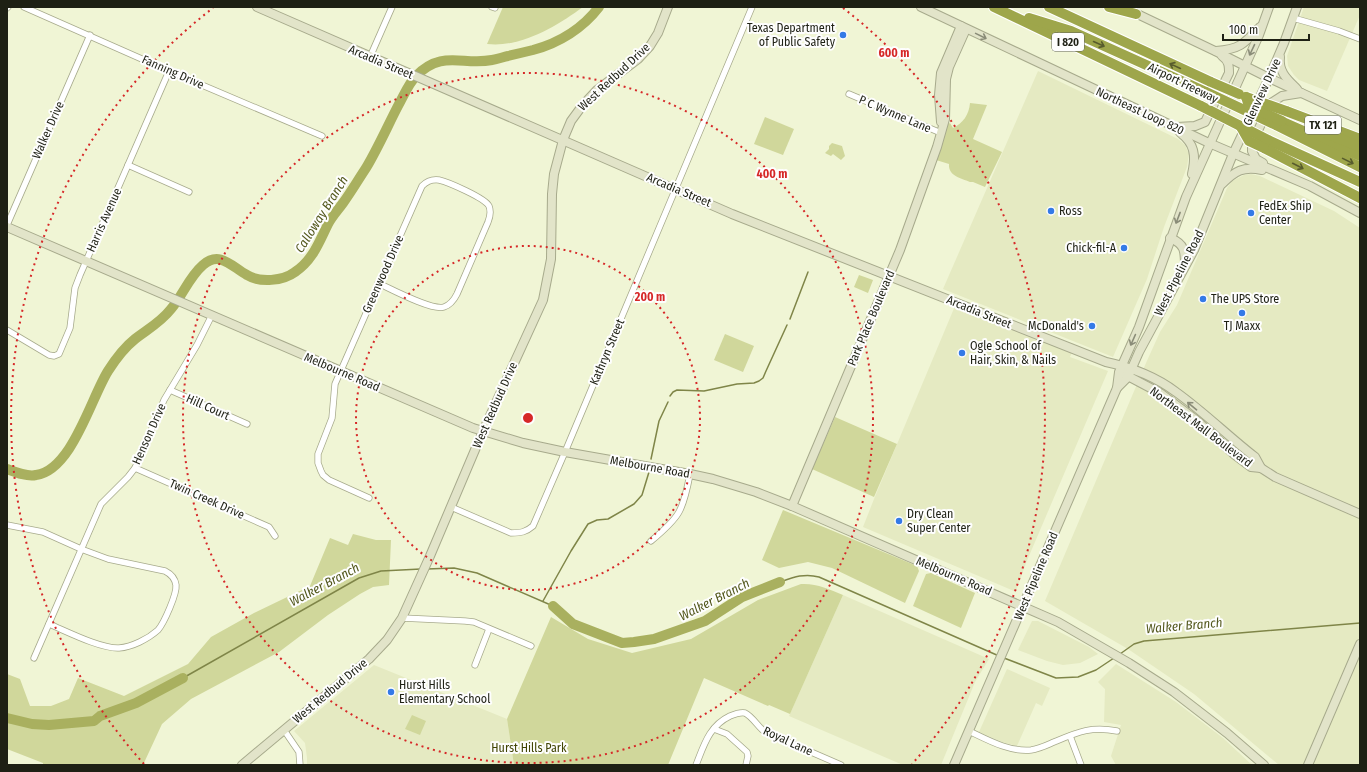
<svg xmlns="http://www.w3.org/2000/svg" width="1367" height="772" viewBox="0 0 1367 772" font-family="'Fira Sans Condensed',sans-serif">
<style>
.built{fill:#e5eac2}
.green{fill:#d0d79b}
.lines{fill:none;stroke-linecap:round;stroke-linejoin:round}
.stream{stroke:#7f8548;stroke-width:1.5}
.river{stroke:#a9b05f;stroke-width:10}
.street-casing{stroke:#a7aa8c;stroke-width:7}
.secondary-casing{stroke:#a7aa8c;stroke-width:10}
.highway-casing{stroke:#fff;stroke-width:12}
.street{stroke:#fff;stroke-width:5.5}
.secondary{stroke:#e2e4c9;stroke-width:8}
.highway{stroke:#9ea64b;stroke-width:10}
.highway-bridge-casing{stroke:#fff;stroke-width:12;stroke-linecap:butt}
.highway-bridge{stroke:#9ea64b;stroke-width:10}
.oneway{stroke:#8a8c78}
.oneway2{stroke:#585c2d}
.ring{fill:none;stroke:#d62828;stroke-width:2;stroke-dasharray:2 4}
.poi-dot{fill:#347ae7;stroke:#fefefe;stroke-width:1.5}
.labels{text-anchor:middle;stroke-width:4;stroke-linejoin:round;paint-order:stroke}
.shield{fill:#fefefe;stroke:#61635a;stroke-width:1}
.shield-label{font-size:11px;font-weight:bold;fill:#1e2014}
.poi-label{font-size:12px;fill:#1e2014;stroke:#fefefe;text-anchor:start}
.street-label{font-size:12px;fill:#1e2014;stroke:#fefefe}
.park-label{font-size:12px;fill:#404403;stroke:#fefefe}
.water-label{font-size:13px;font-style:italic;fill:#53581d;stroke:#fefefe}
.centre{fill:#d62828;stroke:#fefefe;stroke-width:2}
.ring-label{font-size:12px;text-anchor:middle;font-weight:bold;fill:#d62828;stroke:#fefefe;stroke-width:4;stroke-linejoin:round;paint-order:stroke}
</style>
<rect width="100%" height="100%" fill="#f0f5d5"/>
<g class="built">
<path d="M1304,7H1360V15L1327,91L1299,80L1294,75L1288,66L1287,56Z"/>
<path d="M1038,71L1178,139L1185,145L1189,154L1187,167L1164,227L1147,279L1113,357L943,289Z"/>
<path d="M1251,174L1260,176L1334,211L1360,228V765H1279L1194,694L1128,649L1045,601L1146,363L1160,332L1177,305L1227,188L1232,181L1244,175Z"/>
<path d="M955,306L1072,352L1070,357L1108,371L1026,563L1016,591H1014L863,527L874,499Z"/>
<path d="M843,595L989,659L975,682L941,765H903L789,716Z"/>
<path d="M1032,621H1038L1089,647L1098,654L1080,663L1063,665L1047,661L1018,650Z"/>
<path d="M1116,664L1176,702L1223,738L1252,765H1116L1111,756L1121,725L1104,722L1105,689L1098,682Z"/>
<path d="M374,665L507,719L514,765H307V758L305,743L294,731Z"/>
<path d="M1007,669L1050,688L1042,706L1036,703L1017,746L1002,742L979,732Z"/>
</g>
<g class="green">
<path d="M503,7H583C557,26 521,48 487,44Z"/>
<path d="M970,103L987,105L973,139L1002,152L985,187L973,182H970C961,178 948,176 949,164L936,160L948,124L950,123L953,128C963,123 969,115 970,103Z"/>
<path d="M765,117L794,129L783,155L754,144Z"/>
<path d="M832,143L842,146L845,156L841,160L833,154L831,156L825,153L829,149V146Z"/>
<path d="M859,275L873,280L868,293L854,287Z"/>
<path d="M725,334L754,346L743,372L714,360Z"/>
<path d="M835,417L897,444L874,497L812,469Z"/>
<path d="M783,510L917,566L919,571L905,603L832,568L808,562L779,568L762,560Z"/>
<path d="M353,534L376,540H391L389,585L373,587L360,594L328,615L279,652L191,699L162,724L143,765H43V763L7,749V674L20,679L30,706H51L69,699L78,678L124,696L188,664L211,637L254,613L310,586L330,538L348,545Z"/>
<path d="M931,573L975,593L961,628L913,606L926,574Z"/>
<path d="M801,584C816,583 829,589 843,595L790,714L769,705L768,706L704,678L668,765H514L507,719L551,617L588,639L632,653L691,639L758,600Z"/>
<path d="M412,715L426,721L420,735L405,729Z"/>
</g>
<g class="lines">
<g class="stream">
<path d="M790,319L808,272"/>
<path d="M670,396L673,392L677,390L704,391L737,384L754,383L759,381L763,378L766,371L787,325"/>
<path d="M651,459L659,421L668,402"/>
<path d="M427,569L454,568L477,573L553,606"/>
<path d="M780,582C794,577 805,573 819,577L999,656"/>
<path d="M543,601L571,551L588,524L597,520L608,519L634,504L642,495L649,472"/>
<path d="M1120,654L1134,644L1144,641L1360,623"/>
<path d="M1004,658L1056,678L1078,677L1096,670L1114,658"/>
<path d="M183,678L359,578L381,571L421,569"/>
</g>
<g class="river">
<path d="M7,469C15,472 27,477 36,475C72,470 91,398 108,371C115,360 125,347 135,339C148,329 161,322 171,309C183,295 189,277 203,265C220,250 232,267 247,275C260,283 283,281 295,272C313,260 319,242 328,224C332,216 338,210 343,203C351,192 358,180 366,168C378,148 388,125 399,104C404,95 409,83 416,76C442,49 463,66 492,60C498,59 503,57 508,56C516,54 525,52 533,50C559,43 583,28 599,7"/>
<path d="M553,606L573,624L622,643L634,642L654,639L705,621L742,597L780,582"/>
<path d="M7,718L32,724L49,725L94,721L100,716L136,703L183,678"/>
</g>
<defs>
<g id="street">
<path d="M24,7L169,71L322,136"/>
<path d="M492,7L495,8"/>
<path d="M7,8L8,7"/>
<path d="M1293,18L1339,31L1360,39"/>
<path d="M370,57L392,7"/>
<path d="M849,94L941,133"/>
<path d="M128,165L189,192"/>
<path d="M7,225L90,35"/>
<path d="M7,330L49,355L54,356L59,354L70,328L75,288L80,275L169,71"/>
<path d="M170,390L247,424"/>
<path d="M135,468L269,527L275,536"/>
<path d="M369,498L329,480L323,475L321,471L318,463V454L332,418L335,384L422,186C427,181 432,179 439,180C448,182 485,198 489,206C491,211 490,217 488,222L457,294C454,300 450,305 444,307C432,311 391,289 378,283"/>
<path d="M451,507L511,533C521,533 526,532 533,526L565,452L752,7"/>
<path d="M7,525L43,532L81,549L108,559L165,571C171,574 175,578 176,585C177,594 164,623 158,630C148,639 132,647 119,648C101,649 66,631 49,624"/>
<path d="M651,541C680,517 683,511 690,474"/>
<path d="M402,618L465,621L474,622L531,646"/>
<path d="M34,658L101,504L128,477L135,468L164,400L197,345L212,315"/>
<path d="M475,665L489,629"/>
<path d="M714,729L727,734L747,752L748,756L746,765"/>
<path d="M284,730L299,752L300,765"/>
<path d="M969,731C988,740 1009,752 1031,750C1039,749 1047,745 1054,742C1078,732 1091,726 1117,731"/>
<path d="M1070,736L1081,765"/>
<path d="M696,765C704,745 709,726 730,716C735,714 740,712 745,713C752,716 759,728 765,732L841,765"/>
</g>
<g id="secondary">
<path d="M257,7L732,214L1106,362C1130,367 1156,377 1176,392C1204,412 1228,436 1255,457L1261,468"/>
<path d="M921,7L1209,143L1310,186L1360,213"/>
<path d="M1131,11L1215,51L1269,78L1360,120"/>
<path d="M1216,51C1240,49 1244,44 1260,27"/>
<path d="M1280,57C1278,72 1288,80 1297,89"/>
<path d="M941,122L939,95L941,73L961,26"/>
<path d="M1177,127L1195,126L1205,122L1229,73C1229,66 1229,61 1222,56"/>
<path d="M1179,131C1181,134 1183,135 1186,138C1196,148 1195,161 1192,174"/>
<path d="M1263,163L1256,159L1252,151V143L1271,103L1282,96L1301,93"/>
<path d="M1222,184C1235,171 1243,166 1262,170"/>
<path d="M7,227L473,428L523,443L565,452L690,474L713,479L756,492L792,506L1058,622L1129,663L1174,692L1227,733L1264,765"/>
<path d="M1170,238C1185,244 1185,251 1185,266"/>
<path d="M1124,374L1160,393L1196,420L1235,455L1251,467L1261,468L1275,477L1360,514"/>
<path d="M1117,388L1128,377L1139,352L1194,250L1233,154L1269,78L1284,43L1297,7"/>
<path d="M792,506L900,250L937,147L945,119L946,79L949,67L966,29"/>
<path d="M242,765L369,659L387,640L402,618L430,556L483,431L543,300L551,259L552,194L554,174L563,140L571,121L582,106L597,90L638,59L650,46L658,33L668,7"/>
<path d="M954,765L1117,388L1119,372L1139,327L1186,197L1259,35L1269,7"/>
<path d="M1308,765L1360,644"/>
</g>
<g id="highway">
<path d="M994,7L1201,106"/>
<path d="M1049,7L1211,82"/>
<path d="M1109,7L1136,14"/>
<path d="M1029,18L1071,31L1206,92"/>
<path d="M1286,111L1360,139"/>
<path d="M1283,122L1360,156"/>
<path d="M1276,125L1360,167"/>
<path d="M1323,132L1360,147"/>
<path d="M1268,140L1360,182"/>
<path d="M1264,148L1360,198"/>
</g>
</defs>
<use href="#street" class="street-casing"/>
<use href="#secondary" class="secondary-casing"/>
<use href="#highway" class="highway-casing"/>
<use href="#street" class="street"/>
<use href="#secondary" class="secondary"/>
<use href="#highway" class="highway"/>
<defs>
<g id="highway-bridge">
<path d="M1211,82L1239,94"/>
<path d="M1206,92L1276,125"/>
<path d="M1246,97L1249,106L1282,121"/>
<path d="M1246,97L1286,111"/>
<path d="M1201,106L1268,140"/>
<path d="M1241,127L1249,141L1264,148"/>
</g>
</defs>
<use href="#highway-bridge" class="highway-bridge-casing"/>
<use href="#highway-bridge" class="highway-bridge"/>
</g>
<defs><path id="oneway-shaft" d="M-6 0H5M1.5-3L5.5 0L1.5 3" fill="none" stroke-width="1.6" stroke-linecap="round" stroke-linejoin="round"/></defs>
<g class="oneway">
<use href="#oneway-shaft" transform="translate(981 36) rotate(26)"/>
<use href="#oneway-shaft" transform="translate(1252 50) rotate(115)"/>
<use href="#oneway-shaft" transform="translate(1178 218) rotate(111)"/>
<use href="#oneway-shaft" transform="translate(1133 340) rotate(114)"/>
<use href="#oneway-shaft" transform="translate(1192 406) rotate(-140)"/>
</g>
<g class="oneway2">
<use href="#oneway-shaft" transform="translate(1099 44) rotate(24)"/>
<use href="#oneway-shaft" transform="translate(1175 66) rotate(-155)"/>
<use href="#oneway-shaft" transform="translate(1348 161) rotate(26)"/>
<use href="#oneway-shaft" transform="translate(1298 166) rotate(27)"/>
</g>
<g class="ring">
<circle cx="528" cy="418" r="172"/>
<circle cx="528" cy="418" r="345"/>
<path d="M144 764A517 517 0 0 1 213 8M843 8A517 517 0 0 1 912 764"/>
</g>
<g class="poi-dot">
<circle cx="843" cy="35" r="4"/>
<circle cx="1051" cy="211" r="4"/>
<circle cx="1251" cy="213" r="4"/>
<circle cx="1124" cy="248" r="4"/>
<circle cx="1203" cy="299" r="4"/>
<circle cx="1242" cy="313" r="4"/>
<circle cx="1092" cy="326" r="4"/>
<circle cx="962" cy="353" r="4"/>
<circle cx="899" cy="521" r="4"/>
<circle cx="391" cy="692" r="4"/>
</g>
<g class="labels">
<g class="shield">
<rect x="1052" y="33" width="32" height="18" rx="3"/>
<rect x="1305" y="116" width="36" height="18" rx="3"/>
</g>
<g class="shield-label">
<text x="1068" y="46">I 820</text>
<text x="1323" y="129">TX 121</text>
</g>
<g class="poi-label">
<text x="835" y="32" text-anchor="end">Texas Department<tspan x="835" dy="14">of Public Safety</tspan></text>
<text x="1259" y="210">FedEx Ship<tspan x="1259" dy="14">Center</tspan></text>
<text x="1059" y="215">Ross</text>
<text x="1116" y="252" text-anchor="end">Chick-fil-A</text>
<text x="1211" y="303">The UPS Store</text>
<text x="1084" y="330" text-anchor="end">McDonald's</text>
<text x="1242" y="330" text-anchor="middle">TJ Maxx</text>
<text x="970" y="350">Ogle School of<tspan x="970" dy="14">Hair, Skin, &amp; Nails</tspan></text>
<text x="907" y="518">Dry Clean<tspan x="907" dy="14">Super Center</tspan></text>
<text x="399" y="689">Hurst Hills<tspan x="399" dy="14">Elementary School</tspan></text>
</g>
<g class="street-label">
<text transform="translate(381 62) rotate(23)" y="4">Arcadia Street</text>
<text transform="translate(173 72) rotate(24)" y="4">Fanning Drive</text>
<text transform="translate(614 77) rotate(-43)" y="4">West Redbud Drive</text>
<text transform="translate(1183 83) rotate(26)" y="4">Airport Freeway</text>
<text transform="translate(1262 92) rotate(-65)" y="4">Glenview Drive</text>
<text transform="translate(1140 111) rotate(25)" y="4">Northeast Loop 820</text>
<text transform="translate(895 114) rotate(23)" y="4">P C Wynne Lane</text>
<text transform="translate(48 130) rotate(-66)" y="4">Walker Drive</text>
<text transform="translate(679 190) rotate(23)" y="4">Arcadia Street</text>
<text transform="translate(104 220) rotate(-66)" y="4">Harris Avenue</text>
<text transform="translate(1179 273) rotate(-63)" y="4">West Pipeline Road</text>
<text transform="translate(383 274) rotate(-66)" y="4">Greenwood Drive</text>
<text transform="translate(979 312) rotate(22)" y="4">Arcadia Street</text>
<text transform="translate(871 318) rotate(-67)" y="4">Park Place Boulevard</text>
<text transform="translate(607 352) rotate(-67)" y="4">Kathryn Street</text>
<text transform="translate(342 372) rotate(23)" y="4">Melbourne Road</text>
<text transform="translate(495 405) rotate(-66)" y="4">West Redbud Drive</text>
<text transform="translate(208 407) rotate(24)" y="4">Hill Court</text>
<text transform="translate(1201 427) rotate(37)" y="4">Northeast Mall Boulevard</text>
<text transform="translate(149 434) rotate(-66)" y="4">Henson Drive</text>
<text transform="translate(650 467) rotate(10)" y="4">Melbourne Road</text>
<text transform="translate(207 499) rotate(24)" y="4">Twin Creek Drive</text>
<text transform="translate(954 576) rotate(23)" y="4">Melbourne Road</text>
<text transform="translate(1036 576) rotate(-67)" y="4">West Pipeline Road</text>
<text transform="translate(330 691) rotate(-40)" y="4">West Redbud Drive</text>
<text transform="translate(788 741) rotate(25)" y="4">Royal Lane</text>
</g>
<g class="park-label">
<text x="529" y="752">Hurst Hills Park</text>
</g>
<g class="water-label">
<text transform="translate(321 214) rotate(-58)" y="5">Calloway Branch</text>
<text transform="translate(324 584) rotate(-28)" y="5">Walker Branch</text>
<text transform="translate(714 599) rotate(-27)" y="5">Walker Branch</text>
<text transform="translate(1184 625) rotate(-5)" y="5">Walker Branch</text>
</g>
</g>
<circle cx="528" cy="418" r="6" class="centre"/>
<g class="ring-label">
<text x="894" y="57">600 m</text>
<text x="772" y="178">400 m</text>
<text x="650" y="301">200 m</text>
</g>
<rect width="1367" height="772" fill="none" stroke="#1e2014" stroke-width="16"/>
<path d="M1223 34v6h86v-6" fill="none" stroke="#1e2014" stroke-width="2"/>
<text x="1229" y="34" font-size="12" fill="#1e2014" stroke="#fefefe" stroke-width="3" paint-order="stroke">100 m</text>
</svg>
